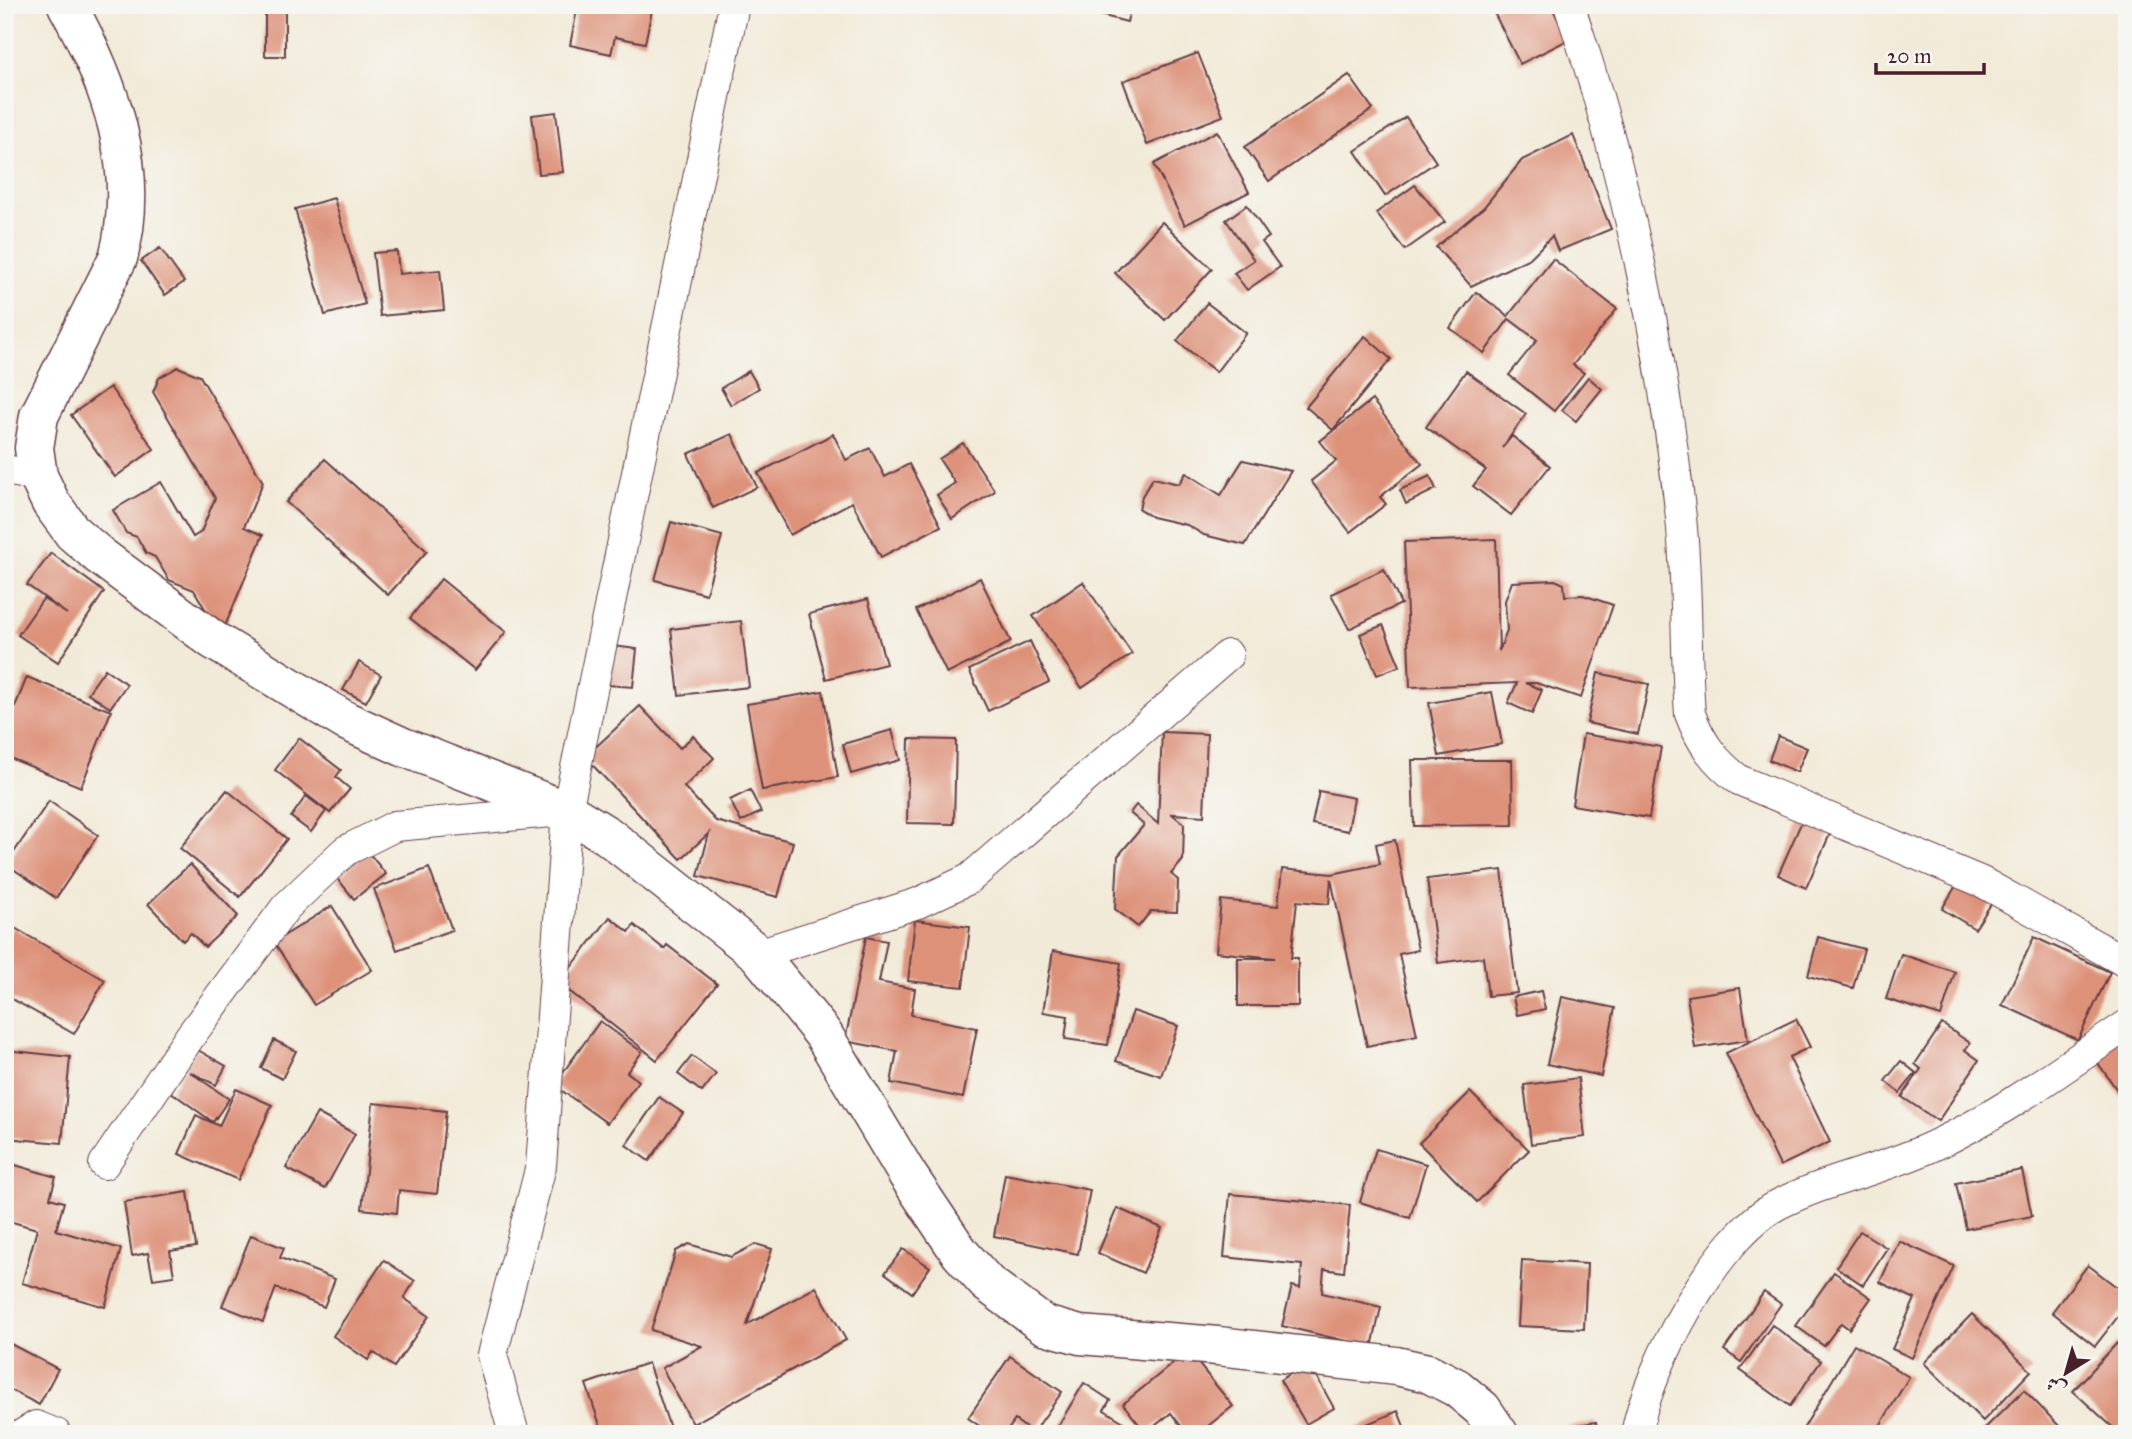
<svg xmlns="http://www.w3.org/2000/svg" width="2132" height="1439" viewBox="0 0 2132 1439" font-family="'IM FELL Great Primer',Amiri,serif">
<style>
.building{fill:#dd9179}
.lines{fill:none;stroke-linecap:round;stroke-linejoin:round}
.street-casing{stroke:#633d45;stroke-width:32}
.secondary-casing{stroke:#633d45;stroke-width:41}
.street{stroke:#fff;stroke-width:30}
.secondary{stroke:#fff;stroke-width:38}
</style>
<rect width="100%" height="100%" fill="#f6f6f2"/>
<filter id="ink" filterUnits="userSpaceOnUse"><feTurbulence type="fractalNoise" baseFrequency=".0143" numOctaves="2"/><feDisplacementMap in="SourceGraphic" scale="14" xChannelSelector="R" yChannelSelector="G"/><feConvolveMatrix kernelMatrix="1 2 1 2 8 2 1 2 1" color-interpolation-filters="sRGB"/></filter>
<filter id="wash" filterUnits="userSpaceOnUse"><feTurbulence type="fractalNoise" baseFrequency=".00686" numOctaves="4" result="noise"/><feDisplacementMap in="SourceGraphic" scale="28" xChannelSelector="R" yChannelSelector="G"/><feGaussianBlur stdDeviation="1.57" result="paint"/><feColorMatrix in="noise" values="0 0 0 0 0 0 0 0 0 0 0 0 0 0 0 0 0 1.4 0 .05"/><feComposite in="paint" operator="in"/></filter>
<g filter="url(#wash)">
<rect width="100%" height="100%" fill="#f2ead8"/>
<g id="blocks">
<g class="building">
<path d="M578,5H653L645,43L615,37L611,54L570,45Z"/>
<path d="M1103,5H1131L1127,22L1100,15Z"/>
<path d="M1499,5H1551L1568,40L1520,64L1492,9Z"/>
<rect x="265" y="8" width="20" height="48"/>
<path d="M1198,53L1223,116L1147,145L1123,81Z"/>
<path d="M1349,75L1373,109L1269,181L1245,147Z"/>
<path d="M556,112L563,172L539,174L532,115Z"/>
<path d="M1406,117L1436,162L1385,196L1355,151Z"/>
<path d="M1217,131L1249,192L1185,225L1154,164Z"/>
<path d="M1573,135L1611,229L1558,251L1552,236L1530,258L1471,286L1436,247L1484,207L1522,160Z"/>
<path d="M1415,185L1445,222L1405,250L1376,213Z"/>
<path d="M334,198L365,304L325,315L295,209Z"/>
<path d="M1247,205L1269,237L1262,242L1280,267L1247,290L1234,273L1254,260L1226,220Z"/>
<path d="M1162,222L1212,269L1165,320L1115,273Z"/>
<path d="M160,248L184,282L165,295L141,261Z"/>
<path d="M397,251L399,274L440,270L444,310L380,316L373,253Z"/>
<path d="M1553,259L1617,309L1573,365L1584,373L1554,411L1509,375L1537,340L1509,319L1484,353L1450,328L1476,292L1508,316Z"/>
<path d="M1207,303L1246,333L1216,372L1177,341Z"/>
<path d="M1365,336L1391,359L1333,430L1306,407Z"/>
<path d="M178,367L200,376L263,482L244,527L263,535L221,636L194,590L169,580L155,557L146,553L137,537L126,533L113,510L161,482L193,537L201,532L215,498L153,392L159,378Z"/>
<path d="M749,371L759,388L731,405L721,388Z"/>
<path d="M1466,371L1526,414L1502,448L1512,436L1550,466L1511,515L1473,486L1486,470L1426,427Z"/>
<path d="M1588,377L1602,389L1576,421L1562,410Z"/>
<path d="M110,387L154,449L115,477L71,415Z"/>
<path d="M1372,400L1422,464L1380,497L1386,504L1350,532L1311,481L1336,461L1320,441Z"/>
<path d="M732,434L757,487L713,508L688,454Z"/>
<path d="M833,434L846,460L870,448L885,477L909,464L941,526L881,557L852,502L790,535L758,473Z"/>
<path d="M963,443L995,491L952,519L937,495L955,483L939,459Z"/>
<path d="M325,459L427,551L388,595L286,502Z"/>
<path d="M1243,460L1291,471L1245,545L1204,535L1187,525L1152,517L1139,509L1142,496L1153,478L1179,484L1186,473L1221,495Z"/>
<path d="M1430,476L1436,489L1406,504L1400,490Z"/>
<path d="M671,522L722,536L706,594L655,580Z"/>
<path d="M1496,539L1499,651L1507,630L1505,601L1512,582L1555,580L1564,584L1565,596L1583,595L1613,605L1581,698L1536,683H1525L1542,690L1532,714L1508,703L1517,683L1410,687L1404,542Z"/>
<path d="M51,553L104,592L58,662L18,635L43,599L67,614L27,585Z"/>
<path d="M1384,569L1401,604L1349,629L1331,594Z"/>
<path d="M980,578L1011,642L947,674L916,610Z"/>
<path d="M441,579L506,632L475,670L410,618Z"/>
<path d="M1083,582L1132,654L1082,688L1033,616Z"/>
<path d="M868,599L886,664L826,679L809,614Z"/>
<path d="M741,621L749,687L679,695L671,629Z"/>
<path d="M1383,625L1400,666L1377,675L1360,634Z"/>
<path d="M1030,641L1049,682L988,711L969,670Z"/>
<path d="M613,646L637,649L633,687L608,685Z"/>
<path d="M359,662L381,675L366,702L343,690Z"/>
<path d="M105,669L127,684L110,708L88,693Z"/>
<path d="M1598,673L1649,684L1638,734L1587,723Z"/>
<path d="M27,677L111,711L81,787L5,756V731Z"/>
<path d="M823,691L838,777L762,790L747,704Z"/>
<path d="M1492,692L1502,744L1439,756L1429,703Z"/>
<path d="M640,706L680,748L693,736L714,758L684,787L716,821L793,842L778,897L698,876L709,833L681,859L585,757Z"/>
<path d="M892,730L900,760L851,774L843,744Z"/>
<path d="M1162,732L1207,734L1204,816L1172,814L1184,824L1183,860L1171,874L1178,880L1177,912L1151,911L1138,927L1115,909L1118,856L1144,825L1130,813L1136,805L1158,824Z"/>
<path d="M1583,734L1661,747L1649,818L1572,805Z"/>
<path d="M1778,736L1807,748L1797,772L1769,760Z"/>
<path d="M299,738L341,770L336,777L350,789L330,813L275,770Z"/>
<path d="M909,739L956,740L954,824L907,823Z"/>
<path d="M1412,760H1512L1513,825L1414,826Z"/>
<path d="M227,790L287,839L240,897L180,848Z"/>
<path d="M750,790L761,812L741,822L730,800Z"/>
<path d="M1319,791L1354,798L1348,831L1312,824Z"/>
<path d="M306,796L326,811L311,832L291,817Z"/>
<path d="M49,801L98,835L56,898L6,864Z"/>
<path d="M1802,821L1830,834L1806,888L1778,875Z"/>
<path d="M1395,840L1418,950L1399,954L1417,1035L1367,1046L1331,879L1329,904L1297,901L1291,958H1298V1006H1238V958H1275L1216,952L1221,900L1278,906L1282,869L1332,874L1380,864L1376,844Z"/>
<path d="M368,852L386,874L354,899L337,878Z"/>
<path d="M190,864L238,916L205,947L191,933L183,941L148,904Z"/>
<path d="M429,868L452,930L397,950L374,889Z"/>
<path d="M1502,870L1517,993L1488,996L1483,957L1438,963L1427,879Z"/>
<path d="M1957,884L1991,904L1975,929L1942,909Z"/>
<path d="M332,906L372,970L314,1005L274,942Z"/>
<path d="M610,917L629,932L634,925L664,949L667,945L717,984L657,1060L559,983Z"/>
<path d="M915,920L970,927L963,987L908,981Z"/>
<path d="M13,927L105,980L74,1034L5,995V941Z"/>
<path d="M866,937L887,941L879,982L915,989L911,1015L977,1028L963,1098L891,1083L897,1051L845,1041Z"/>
<path d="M1818,937L1864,949L1853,988L1808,976Z"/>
<path d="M2034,937L2110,972L2078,1040L2002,1005Z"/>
<path d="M1053,951L1121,963L1108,1045L1065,1039L1068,1016L1043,1012Z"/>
<path d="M1901,954L1955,972L1941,1016L1886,999Z"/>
<path d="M1740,988L1748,1040L1695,1048L1687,996Z"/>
<path d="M1541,991L1545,1009L1517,1015L1513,997Z"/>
<path d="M1562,997L1615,1008L1601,1076L1547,1064Z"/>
<path d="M1133,1011L1178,1026L1161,1076L1116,1061Z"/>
<path d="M1796,1019L1810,1047L1789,1057L1830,1142L1780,1166L1726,1053Z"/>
<path d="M600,1021L642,1052L627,1072L639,1081L607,1123L554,1085Z"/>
<path d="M1942,1024L1970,1043L1965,1050L1979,1060L1938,1121L1902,1097L1921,1069L1915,1064Z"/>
<path d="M2127,1031V1104L2093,1056Z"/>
<path d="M274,1040L296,1051L282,1079L261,1068Z"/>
<path d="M196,1049L226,1066L216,1085L190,1072L229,1099L213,1122L171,1092Z"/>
<path d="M5,1050L70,1057L62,1143L5,1138Z"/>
<path d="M692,1056L716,1074L702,1092L678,1074Z"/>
<path d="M1901,1061L1916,1073L1900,1093L1885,1081Z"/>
<path d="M1578,1078L1585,1137L1531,1144L1524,1085Z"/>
<path d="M236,1089L272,1105L238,1180L179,1154L196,1115L219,1126Z"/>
<path d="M1470,1092L1529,1150L1477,1202L1419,1143Z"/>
<path d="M659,1097L683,1113L649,1161L626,1145Z"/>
<path d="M373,1103L446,1111L437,1194L399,1190L397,1213L362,1209Z"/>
<path d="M317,1113L355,1134L325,1189L286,1168Z"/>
<path d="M1376,1149L1426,1164L1410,1218L1360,1202Z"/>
<path d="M5,1162L56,1177L50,1198L64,1202L56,1230L121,1249L105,1307L22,1283L37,1229L5,1220Z"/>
<path d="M2022,1170L2032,1216L1966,1229L1956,1183Z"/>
<path d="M1005,1174L1090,1190L1078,1254L994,1236Z"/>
<path d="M188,1192L196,1247L170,1251L174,1276L153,1279L148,1253L132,1256L124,1202Z"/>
<path d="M1230,1194L1350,1205L1344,1272L1324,1269L1322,1293L1381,1307L1372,1347L1282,1326L1292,1286L1300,1288L1302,1265L1224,1257Z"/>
<path d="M1117,1208L1162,1228L1143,1273L1098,1253Z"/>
<path d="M1860,1231L1887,1248L1863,1285L1836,1267Z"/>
<path d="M251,1235L284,1248L280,1258L335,1279L324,1307L276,1288L263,1322L222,1306Z"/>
<path d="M1899,1241L1954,1266L1912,1358L1892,1349L1915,1299L1880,1282Z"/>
<path d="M689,1244L731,1257L756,1244L772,1249L747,1325L816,1287L846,1340L693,1424L662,1368L702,1346L651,1330L676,1251Z"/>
<path d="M903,1249L930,1267L912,1293L885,1273Z"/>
<path d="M384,1260L415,1281L404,1298L429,1316L394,1367L373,1352L368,1360L333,1336Z"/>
<path d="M1522,1260L1587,1264L1584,1329L1518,1326Z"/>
<path d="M2088,1265L2127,1295V1305L2095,1346L2052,1312Z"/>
<path d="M1834,1272L1871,1298L1849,1329L1841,1323L1824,1346L1796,1326Z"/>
<path d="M1764,1292L1781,1304L1741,1362L1724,1350Z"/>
<path d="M1972,1314L2031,1371L1983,1421L1924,1363Z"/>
<path d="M1772,1325L1821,1361L1790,1406L1740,1370Z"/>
<path d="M5,1341L58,1369L39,1405L5,1387Z"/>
<path d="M2117,1343L2127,1352V1431L2124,1434H2120L2073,1391Z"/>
<path d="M1854,1344L1909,1377L1875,1434H1800Z"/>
<path d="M1188,1351L1233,1406L1198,1434H1187L1171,1413L1146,1433L1123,1404Z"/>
<path d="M1010,1356L1062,1392L1033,1433L1015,1420L1005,1434H991L968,1418Z"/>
<path d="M648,1363L670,1428L654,1434H603L586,1384Z"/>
<path d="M1309,1363L1334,1408L1306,1424L1280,1380Z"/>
<path d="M1084,1383L1110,1400L1104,1410L1127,1424L1121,1434H1053Z"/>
<path d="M2024,1390L2067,1434H1979Z"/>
<path d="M1398,1411L1407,1434H1351L1350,1431Z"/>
<path d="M1596,1422L1598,1434H1535V1432Z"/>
</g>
</g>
</g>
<g filter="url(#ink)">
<use href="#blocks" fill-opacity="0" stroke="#633d45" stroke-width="2"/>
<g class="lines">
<defs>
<g id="street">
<path d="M1569,5C1624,165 1663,350 1681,518C1688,583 1685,649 1690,714C1701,743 1714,761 1739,780L1982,882L2127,963"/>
<path d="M5,470L38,476"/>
<path d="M758,954L918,903L969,879L1228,655"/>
<path d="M104,1164L191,1035L286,907L345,851L395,826L563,811"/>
<path d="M23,1434L36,1426L56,1434"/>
<path d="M514,1434L492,1355L541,1166L567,811L734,5"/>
<path d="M1636,1434C1649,1366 1716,1236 1779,1204C1828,1179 1883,1170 1933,1146C2002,1114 2063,1068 2127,1025"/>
</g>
<path id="secondary" d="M67,5C110,82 142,170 118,258L39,416L34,448L38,476L51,503L73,533L100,556L213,640L346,721L403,747L567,811L608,836L758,954L823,1034L907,1174L960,1253L987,1283L1044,1325L1080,1335L1218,1346L1396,1366L1428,1373L1457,1388L1482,1409L1499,1434"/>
</defs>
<use href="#street" class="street-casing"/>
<use href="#secondary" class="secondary-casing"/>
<use href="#street" class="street"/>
<use href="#secondary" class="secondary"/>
</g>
</g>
<rect width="2132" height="1439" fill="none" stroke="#f6f6f2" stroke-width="28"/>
<g transform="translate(2066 1373) rotate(217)" stroke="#f6f6f2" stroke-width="5" paint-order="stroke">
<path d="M0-5L12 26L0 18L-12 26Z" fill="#4a1f2b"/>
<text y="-10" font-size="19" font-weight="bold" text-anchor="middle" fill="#4a1f2b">ش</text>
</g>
<path d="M1876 63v10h108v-10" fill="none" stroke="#4a1f2b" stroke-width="3.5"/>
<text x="1887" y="63" font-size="21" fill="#4a1f2b" stroke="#f6f6f2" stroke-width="5" paint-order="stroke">20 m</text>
</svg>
